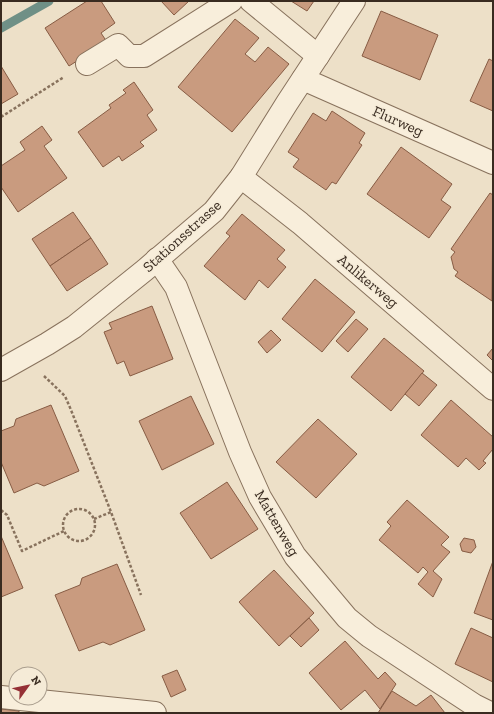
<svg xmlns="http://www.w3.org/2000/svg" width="494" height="714" viewBox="0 0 494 714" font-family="'Zilla Slab',serif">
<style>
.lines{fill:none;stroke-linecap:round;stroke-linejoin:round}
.stream{stroke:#6f9086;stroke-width:9}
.building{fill:#c99b7f;stroke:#875c44}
.minor-casing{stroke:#88725d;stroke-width:24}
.path{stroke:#88725d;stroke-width:2.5;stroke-dasharray:3 2;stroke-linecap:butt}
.minor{stroke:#f8eedb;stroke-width:22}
.labels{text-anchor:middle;stroke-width:3;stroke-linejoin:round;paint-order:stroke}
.street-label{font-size:15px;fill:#392b20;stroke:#f5ebd7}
</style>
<rect width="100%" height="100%" fill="#ede0c8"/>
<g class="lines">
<path class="stream" d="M1,28L49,1"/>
</g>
<g class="building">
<path d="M87,1H101L115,23L101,33L107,42L69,66L45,28Z"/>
<path d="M161,1H189L174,15Z"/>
<path d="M291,1H314L307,11Z"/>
<path d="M381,11L438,35L420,80L362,56Z"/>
<path d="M235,19L259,38L245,54L255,62L268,47L289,64L232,132L178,87Z"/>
<path d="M489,59L493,61V111L470,101Z"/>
<path d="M1,66L18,94L1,104Z"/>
<path d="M134,82L153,110L147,115L157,130L140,142L144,146L122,161L119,156L103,167L78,132L111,108L109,105L126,93L123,90Z"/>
<path d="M332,111L365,133L359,143L362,145L336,184L332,182L326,190L293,167L299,159L288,152L313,113L326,121Z"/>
<path d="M42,126L52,140L44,146L67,178L18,212L1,187V166L25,150L20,142Z"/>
<path d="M401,147L452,184L441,200L451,207L429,238L367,194Z"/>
<path d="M490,193L493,195L492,301L455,276L458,272L454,269L451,257L455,252L451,249Z"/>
<path d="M73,212L91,238L50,266L32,239Z"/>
<path d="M242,214L285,250L277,259L286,267L268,288L259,280L245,300L204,266L230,236L226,233Z"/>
<path d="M91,238L108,264L67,291L50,266Z"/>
<path d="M315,279L355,312L322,352L282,319Z"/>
<path d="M152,306L173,359L130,376L124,361L117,364L104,332L112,329L109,323Z"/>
<path d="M356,319L368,329L348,352L336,341Z"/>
<path d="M271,330L281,340L267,353L258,342Z"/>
<path d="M384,338L424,371L391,411L351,377Z"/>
<path d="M493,348V361L487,355Z"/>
<path d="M422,373L437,385L419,406L405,394Z"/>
<path d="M191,396L214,444L162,470L139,421Z"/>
<path d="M451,400L493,437V449L483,461L486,463L479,470L466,458L458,467L421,435Z"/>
<path d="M51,405L79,471L44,486L37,483L14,493L1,462V431L14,426L16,419Z"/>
<path d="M318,419L357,454L316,498L276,462Z"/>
<path d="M227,482L258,529L211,559L180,513Z"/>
<path d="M407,500L449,537L441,545L450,552L433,571L442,579L433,597L418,584L428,572L423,567L418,573L379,540L391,526L387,522Z"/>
<path d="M1,536L23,588L1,597Z"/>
<path d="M464,538L474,540L476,547L471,553L462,551L460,544Z"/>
<path d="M493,561V620L474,613Z"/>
<path d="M117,564L145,630L110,645L103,642L79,651L55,595L80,585L82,578Z"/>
<path d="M274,570L314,613L279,646L239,602Z"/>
<path d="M309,618L319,630L301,647L290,636Z"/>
<path d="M471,628L493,638V682L455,664Z"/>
<path d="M345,641L378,679L385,672L396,684L380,709L365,690L341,710L309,673Z"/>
<path d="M177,670L186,690L171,697L162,676Z"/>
<path d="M392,691L416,706L431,695L445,713H378Z"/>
<path d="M1,709L19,711V713H1Z"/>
</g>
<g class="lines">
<defs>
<g id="minor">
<path d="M251,1L318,56"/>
<path d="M87,64L118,45L129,56H144L231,1"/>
<path d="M303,79L493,163"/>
<path d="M241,177L300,223L493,389"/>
<path d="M157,259L176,287L240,452L260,497L295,556L347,618L369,636L474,705L490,713"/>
<path d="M1,370L47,344L74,327L145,270L214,211L241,177L287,103L354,1"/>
<path d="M1,697L155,713"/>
</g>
</defs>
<use href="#minor" class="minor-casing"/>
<g class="path">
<path d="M1,117L64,77"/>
<path d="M44,376L65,396L71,410L111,512L141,595"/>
<circle cx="79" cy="525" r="16"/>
<path d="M1,510L7,515L22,551L64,531"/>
<path d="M94,519L111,512"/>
</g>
<use href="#minor" class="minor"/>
</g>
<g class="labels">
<g class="street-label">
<text transform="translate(398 121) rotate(24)" y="5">Flurweg</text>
<text transform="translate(182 236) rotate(-42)" y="5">Stationsstrasse</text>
<text transform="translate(368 281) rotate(40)" y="5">Anlikerweg</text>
<text transform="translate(277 523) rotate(60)" y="5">Mattenweg</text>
</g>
</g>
<rect width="494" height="714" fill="none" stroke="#392b20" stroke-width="4"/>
<g transform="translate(28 686) rotate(57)"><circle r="19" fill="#f5ebd7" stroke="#aa9e8e"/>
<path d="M0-3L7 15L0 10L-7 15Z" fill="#953035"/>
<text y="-6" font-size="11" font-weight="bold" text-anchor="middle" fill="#392b20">N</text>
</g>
</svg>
